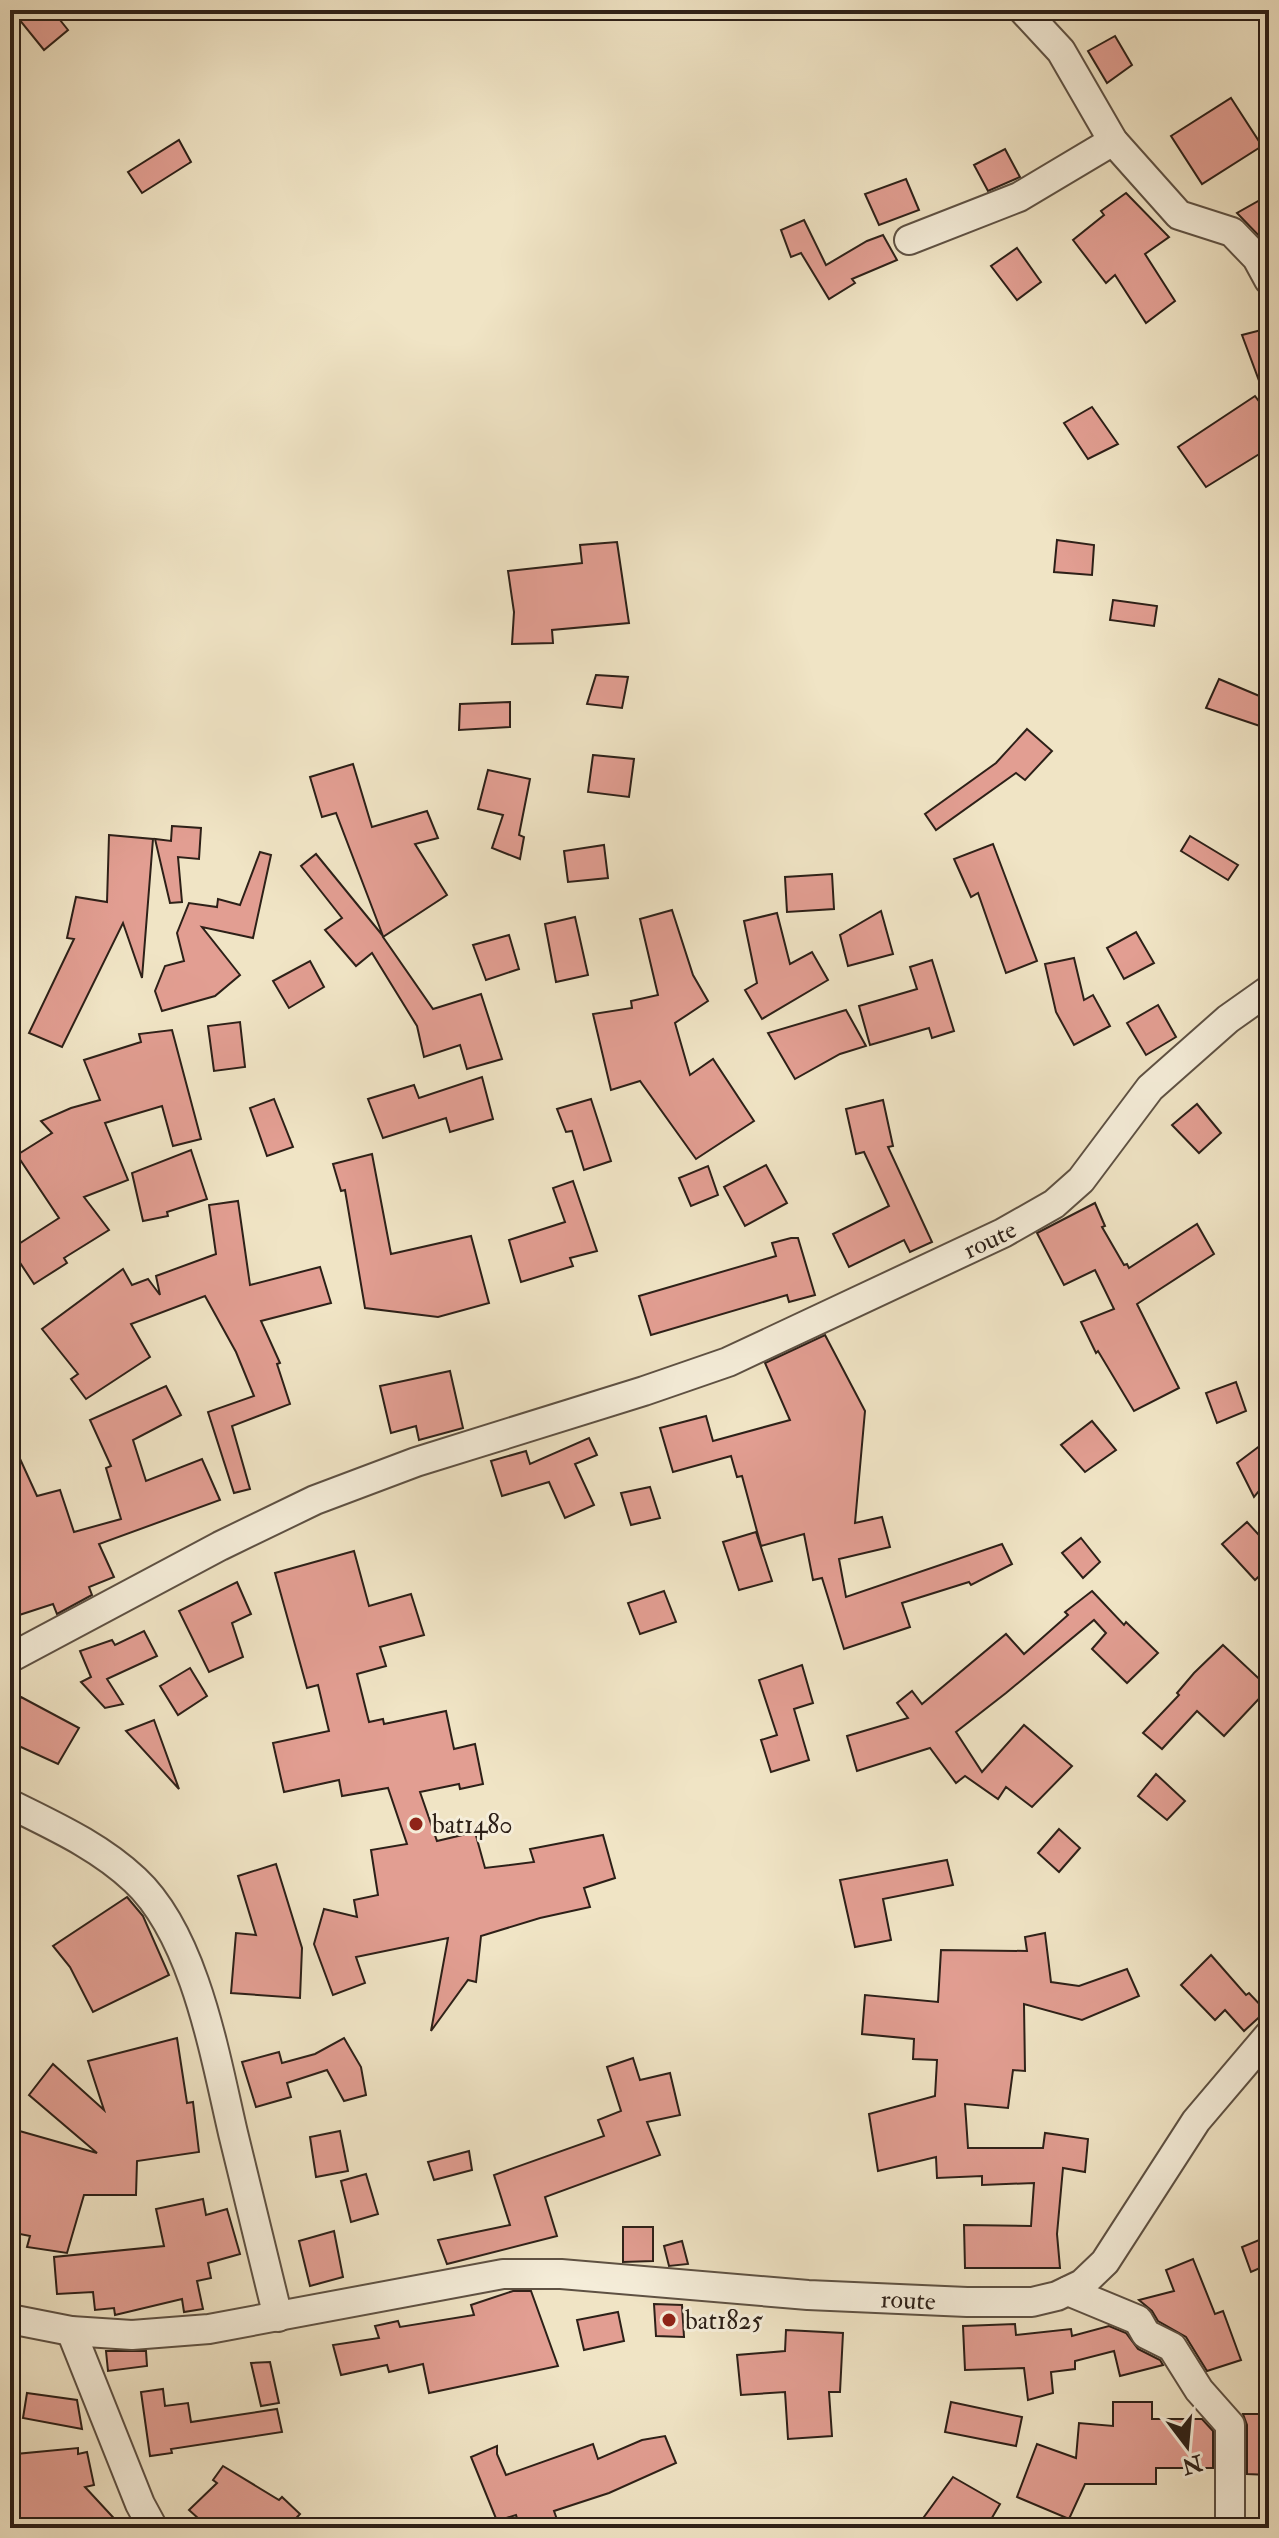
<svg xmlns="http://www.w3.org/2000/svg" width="1279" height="2538" viewBox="0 0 1279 2538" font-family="'IM FELL Double Pica',serif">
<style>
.building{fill:#e29e92;stroke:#2d2018;stroke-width:2}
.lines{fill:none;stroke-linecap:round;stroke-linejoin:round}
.street-casing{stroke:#5e5143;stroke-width:32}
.street{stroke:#f5edd9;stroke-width:28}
.poi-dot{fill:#8f2418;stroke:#f5edd9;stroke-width:3}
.labels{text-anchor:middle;stroke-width:6;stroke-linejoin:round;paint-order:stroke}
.street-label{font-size:26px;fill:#2d2018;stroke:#f5edd9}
.poi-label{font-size:26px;fill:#2d2018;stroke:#f5edd9;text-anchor:start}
</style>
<rect width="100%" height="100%" fill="#f0e4c5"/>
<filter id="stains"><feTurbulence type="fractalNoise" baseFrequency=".0025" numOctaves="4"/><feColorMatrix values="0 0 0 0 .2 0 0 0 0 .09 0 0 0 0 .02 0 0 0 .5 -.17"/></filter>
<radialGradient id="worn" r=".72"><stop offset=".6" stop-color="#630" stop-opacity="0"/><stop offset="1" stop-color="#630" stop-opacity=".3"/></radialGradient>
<g class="building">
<path d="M28,10H52L68,30L44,50L18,18Z"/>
<path d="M1115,36L1132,65L1107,83L1088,51Z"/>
<path d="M1231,98L1262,146L1202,184L1171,136Z"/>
<path d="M179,140L191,162L142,193L128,172Z"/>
<path d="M1005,149L1020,177L988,191L974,165Z"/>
<path d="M906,179L919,210L879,225L865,194Z"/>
<path d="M1126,193L1169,237L1145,254L1175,301L1146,323L1115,275L1106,283L1073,240L1104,215L1101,211Z"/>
<path d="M1269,195V236L1263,240L1237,213Z"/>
<path d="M804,220L826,265L867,241L883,235L897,260L852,279L855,283L829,299L801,253L791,257L781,230Z"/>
<path d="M1017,248L1041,282L1017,300L991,266Z"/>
<path d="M1269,328V401L1267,402L1242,335Z"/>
<path d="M1255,396L1269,415V448L1206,487L1178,447Z"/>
<path d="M1092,407L1118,444L1088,459L1064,423Z"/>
<path d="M1057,540L1094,545L1092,575L1054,572Z"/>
<path d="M617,542L629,623L552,630L553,643L512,644L514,612L508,571L582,563L580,545Z"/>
<path d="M1113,600L1157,606L1154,626L1110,620Z"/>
<path d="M596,675L628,677L622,708L587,704Z"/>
<path d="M1219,679L1269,700V729L1206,708Z"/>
<path d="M510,702V727L459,730L460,704Z"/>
<path d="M1027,729L1052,751L1025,780L1016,773L936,830L925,814L996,763Z"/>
<path d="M593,755L634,759L629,797L588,792Z"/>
<path d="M353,764L372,827L427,811L438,838L415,844L447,895L383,937L433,1009L481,994L502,1059L467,1069L460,1045L424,1057L417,1026L372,953L356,966L325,930L342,918L301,866L316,854L383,936L336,813L322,817L310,777Z"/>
<path d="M488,770L530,779L519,835L524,837L520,859L492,848L503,815L478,809Z"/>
<path d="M172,826L201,828L199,859L178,857L182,902L170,903L155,839L171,841Z"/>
<path d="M109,835L153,839L142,978L123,923L62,1047L29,1033L74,939L67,938L76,897L107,902Z"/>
<path d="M1190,836L1238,865L1228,880L1181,851Z"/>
<path d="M993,844L1037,961L1006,973L978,893L971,897L954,859Z"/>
<path d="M604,845L608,878L568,882L564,851Z"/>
<path d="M260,852L271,855L253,938L202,927L240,975L215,996L162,1011L155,991L165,966L184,961L177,933L189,903L217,907L218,899L240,905Z"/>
<path d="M832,874L834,909L787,912L785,877Z"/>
<path d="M672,910L693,975L708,1001L675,1023L690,1075L713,1059L754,1121L696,1159L640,1081L611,1090L593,1014L632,1008L631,1001L658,995L640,919Z"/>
<path d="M881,911L893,954L848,966L840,935Z"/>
<path d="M777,913L790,964L812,952L828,980L762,1019L745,990L757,983L744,921Z"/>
<path d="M575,917L588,975L556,982L545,924Z"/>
<path d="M1136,932L1154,963L1124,979L1107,948Z"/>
<path d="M509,935L519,969L486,980L473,945Z"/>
<path d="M1074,958L1084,1000L1093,995L1110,1026L1074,1045L1056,1012L1045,964Z"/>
<path d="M932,960L954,1031L932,1038L929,1028L870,1045L859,1006L917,989L910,967Z"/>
<path d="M310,961L324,987L289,1008L273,981Z"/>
<path d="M1158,1005L1176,1037L1146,1055L1127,1023Z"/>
<path d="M846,1010L866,1046L840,1054L795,1079L768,1033Z"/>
<path d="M240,1022L245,1067L214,1071L208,1026Z"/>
<path d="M172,1030L201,1139L173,1146L162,1106L105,1123L128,1180L84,1197L109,1230L64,1258L67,1263L34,1284L11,1249L59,1218L17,1155L52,1133L41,1121L71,1108L100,1100L84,1060L141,1042L139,1034Z"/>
<path d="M482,1077L493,1119L450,1132L446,1118L383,1138L368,1099L414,1085L419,1098Z"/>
<path d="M274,1099L293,1147L267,1156L250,1108Z"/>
<path d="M591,1099L611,1161L584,1170L572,1131L566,1132L557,1109Z"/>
<path d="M883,1100L893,1146L888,1147L932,1242L910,1252L904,1240L849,1267L833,1234L889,1206L864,1152L856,1154L846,1109Z"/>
<path d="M1197,1104L1221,1133L1199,1153L1172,1125Z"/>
<path d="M191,1150L207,1199L167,1212L168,1216L143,1221L132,1173Z"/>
<path d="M372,1154L391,1254L471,1236L489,1303L438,1317L365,1308L345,1190L341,1191L333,1164Z"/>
<path d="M766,1165L787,1203L745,1226L724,1187Z"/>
<path d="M708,1166L718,1195L691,1206L679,1178Z"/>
<path d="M573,1181L597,1251L570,1258L573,1266L521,1282L509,1240L565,1222L553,1188Z"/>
<path d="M238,1201L250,1285L320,1267L331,1303L261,1321L280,1363L277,1364L290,1404L232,1426L250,1489L234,1493L208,1412L254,1396L236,1352L205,1296L131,1324L150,1357L86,1399L71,1379L78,1374L42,1329L123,1269L132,1285L148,1279L160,1295L156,1276L216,1254L209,1205Z"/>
<path d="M1095,1203L1105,1226L1102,1227L1124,1265L1127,1264L1129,1268L1197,1224L1214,1254L1137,1304L1179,1388L1134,1411L1098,1351L1096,1353L1081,1322L1114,1309L1095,1270L1064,1285L1037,1233Z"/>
<path d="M791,1238H798L815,1295L789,1302L787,1295L651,1335L639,1296L776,1256L772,1243Z"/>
<path d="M825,1335L865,1411L855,1523L882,1517L890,1547L839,1559L846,1597L1002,1544L1012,1564L971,1585L969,1582L902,1603L910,1627L844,1649L822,1578L813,1580L804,1534L761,1546L742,1476L737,1477L731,1456L673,1472L660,1428L706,1416L713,1441L790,1420L765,1363Z"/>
<path d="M450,1371L463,1428L419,1440L416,1426L391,1433L380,1386Z"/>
<path d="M1236,1382L1246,1411L1217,1423L1206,1393Z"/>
<path d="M166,1386L181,1415L133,1440L146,1481L202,1459L220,1500L99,1544L114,1577L89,1587L92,1595L57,1614L53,1604L10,1618V1587L17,1585L10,1567V1437L37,1496L60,1490L74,1532L121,1519L106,1468L111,1466L90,1420Z"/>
<path d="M1092,1421L1116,1450L1085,1472L1061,1445Z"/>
<path d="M589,1438L597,1455L575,1464L594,1505L565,1518L549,1482L502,1496L491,1461L526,1451L530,1464Z"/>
<path d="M1269,1439V1479L1254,1497L1237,1463Z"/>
<path d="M650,1487L660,1518L631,1525L621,1493Z"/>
<path d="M1247,1522L1269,1546V1567L1255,1580L1222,1544Z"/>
<path d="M756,1532L772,1581L739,1590L723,1542Z"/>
<path d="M1081,1538L1100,1562L1083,1578L1062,1553Z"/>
<path d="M354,1551L369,1606L411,1594L424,1635L380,1647L386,1666L357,1674L369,1722L383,1719L384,1724L446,1711L454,1749L475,1744L483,1784L460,1789L459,1784L420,1792L437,1841L475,1832L485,1868L534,1862L530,1849L603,1835L615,1878L584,1888L590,1907L540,1918L481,1936L476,1982L468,1980L431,2031L448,1938L356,1957L365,1983L333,1995L314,1944L324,1909L357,1917L354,1900L378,1895L371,1850L407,1844L388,1788L342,1796L339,1780L284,1792L273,1743L329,1731L318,1685L307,1688L275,1573Z"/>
<path d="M237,1582L251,1614L232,1623L243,1657L209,1672L179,1611Z"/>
<path d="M664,1591L676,1622L640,1634L628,1603Z"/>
<path d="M1092,1591L1124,1625L1126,1622L1158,1653L1127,1683L1092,1649L1106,1633L1094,1620L1006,1693L956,1732L982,1772L1024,1725L1072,1766L1032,1807L1006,1787L998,1799L965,1776L956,1783L930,1748L857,1771L847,1736L908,1718L897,1703L912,1691L922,1704L1006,1634L1024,1654L1068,1615L1065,1612Z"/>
<path d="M144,1631L157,1656L107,1679L123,1704L105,1708L81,1682L91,1677L80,1651L112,1640L115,1645Z"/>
<path d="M1223,1645L1269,1688L1224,1736L1197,1711L1162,1749L1143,1733L1179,1695L1177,1693L1194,1673Z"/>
<path d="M802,1665L813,1703L794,1709L809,1760L771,1772L761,1740L777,1735L759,1680Z"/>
<path d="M190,1668L207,1696L178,1715L160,1686Z"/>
<path d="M21,1697L79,1728L58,1764L10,1742V1719Z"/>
<path d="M154,1720L179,1789L126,1731Z"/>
<path d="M1156,1774L1185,1801L1167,1820L1138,1796Z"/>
<path d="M1059,1829L1080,1848L1059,1872L1038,1853Z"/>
<path d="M947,1860L953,1885L883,1899L891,1940L855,1947L840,1880Z"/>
<path d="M276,1864L302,1948L300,1998L231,1993L236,1933L256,1935L238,1876Z"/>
<path d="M127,1897L143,1916L169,1975L93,2012L70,1967L53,1946Z"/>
<path d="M1045,1933L1051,1982L1079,1986L1127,1969L1139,1996L1082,2020L1024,2004L1025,2071L1013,2070L1008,2108L965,2104L968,2148H1043L1045,2133L1088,2139L1085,2172L1063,2168L1057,2234L1060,2268H965L964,2225L1031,2226L1034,2183L982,2185V2176L937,2178L936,2157L878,2171L869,2114L935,2096L937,2060L913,2059L914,2039L862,2034L865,1995L938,2002L941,1950L1027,1951L1025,1937Z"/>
<path d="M1211,1955L1246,1995L1249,1993L1266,2011L1244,2031L1225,2010L1215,2020L1181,1985Z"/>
<path d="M177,2038L187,2103L193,2102L199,2152L137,2161L136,2195H84L67,2253L27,2247L30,2236L10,2232V2150L16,2130L97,2153L29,2095L53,2064L104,2110L88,2061Z"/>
<path d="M344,2038L361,2067L366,2095L344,2101L327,2070L287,2083L291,2097L256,2107L242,2062L279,2052L282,2063L315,2054Z"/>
<path d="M633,2058L640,2080L670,2073L680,2115L647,2122L660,2155L545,2197L557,2236L447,2264L438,2240L510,2225L494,2175L604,2136L598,2120L621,2111L607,2067Z"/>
<path d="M340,2131L348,2171L316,2177L310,2137Z"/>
<path d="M469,2151L472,2170L434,2180L428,2162Z"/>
<path d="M366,2174L378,2214L351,2222L341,2181Z"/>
<path d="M203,2199L206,2215L227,2209L240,2254L208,2263L211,2278L197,2281L203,2309L184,2312L182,2299L115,2315L114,2308L95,2310L93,2292L57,2294L54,2257L164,2246L156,2209Z"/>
<path d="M623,2227H653V2261L623,2262Z"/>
<path d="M334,2231L343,2277L310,2286L299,2241Z"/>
<path d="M1269,2236V2264L1251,2272L1242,2247Z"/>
<path d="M682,2241L688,2264L669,2266L664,2246Z"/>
<path d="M1193,2259L1215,2314L1223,2311L1241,2360L1207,2371L1186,2337L1158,2321L1152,2311L1139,2300L1174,2291L1166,2270Z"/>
<path d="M513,2291H531L558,2366L429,2393L423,2364L389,2372L387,2365L341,2375L333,2345L379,2338L375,2326L398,2321L400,2327L474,2315L471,2305Z"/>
<path d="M654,2304L682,2305L684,2337L656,2336Z"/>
<path d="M618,2312L624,2341L584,2350L577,2320Z"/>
<path d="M1015,2324L1016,2335L1071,2329L1072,2336L1109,2326L1126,2333L1138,2349L1160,2360L1163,2365L1120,2376L1114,2351L1075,2361V2369L1051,2372L1053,2393L1028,2400L1024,2368L965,2370L963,2326Z"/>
<path d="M786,2330L843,2333L840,2392H829L832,2436L788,2439L785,2392L741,2395L737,2355L785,2351Z"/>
<path d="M106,2351H146L147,2366L108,2371Z"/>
<path d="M270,2362L279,2403L261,2406L251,2363Z"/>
<path d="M163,2389L165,2406L188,2403L191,2422L277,2409L282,2432L171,2449L172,2453L150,2456L141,2392Z"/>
<path d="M27,2393L77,2400L82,2429L23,2418Z"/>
<path d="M951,2402L1022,2417L1016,2446L945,2432Z"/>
<path d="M1113,2402H1152V2419H1202L1213,2431V2468H1156V2484H1085L1069,2519L1017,2497L1037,2444L1076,2458L1079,2423L1113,2426Z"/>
<path d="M1243,2414H1261V2442H1269V2475L1247,2474V2425Z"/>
<path d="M665,2436L676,2463L609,2493L554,2511L560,2528H520L516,2515L497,2521L471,2457L497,2446V2454L506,2475L593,2444L598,2459L642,2440Z"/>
<path d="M78,2448V2454L87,2452L94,2485L85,2487L123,2528H10V2506L19,2498L16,2454Z"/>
<path d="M223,2466L279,2500L282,2497L300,2514L287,2528H209L189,2510L217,2483L213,2480Z"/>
<path d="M953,2477L1000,2504L986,2528H916Z"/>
</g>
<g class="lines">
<defs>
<g id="street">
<path d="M1023,10L1061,51L1113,141L1179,215L1232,232L1257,258L1269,280"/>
<path d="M909,240L1019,197L1113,141"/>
<path id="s1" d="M10,1658L220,1546L315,1500L416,1462L644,1391L728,1362L1003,1233L1054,1204L1081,1180L1150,1088L1228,1019L1269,990"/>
<path d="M10,1804C54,1826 99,1846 135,1880C195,1936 215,2056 233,2133C248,2195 263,2256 278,2317"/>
<path d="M1068,2291L1138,2320L1146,2334L1172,2347L1199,2390L1230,2425V2528"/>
<path id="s2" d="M10,2319L71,2331L132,2335L209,2329L503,2274H561L808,2295L967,2302H1032L1057,2296L1082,2284L1105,2262L1196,2121L1269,2035"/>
<path d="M71,2331L140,2504L153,2528"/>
</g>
</defs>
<use href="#street" class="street-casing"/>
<use href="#street" class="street"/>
</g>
<g class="poi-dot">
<circle cx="416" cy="1824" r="8"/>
<circle cx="669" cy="2320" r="8"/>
</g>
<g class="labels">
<g class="street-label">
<text dy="9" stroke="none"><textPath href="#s1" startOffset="1068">route</textPath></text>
<text dy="9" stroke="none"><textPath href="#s2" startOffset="906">route</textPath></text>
</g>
<g class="poi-label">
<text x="432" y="1833">bat1480</text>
<text x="685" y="2329">bat1825</text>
</g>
</g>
<rect width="1279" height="2538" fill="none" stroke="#f0e4c5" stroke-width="40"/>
<rect x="12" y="12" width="1255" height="2514" fill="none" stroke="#2d2018" stroke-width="4"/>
<rect x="20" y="20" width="1239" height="2498" fill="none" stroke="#2d2018" stroke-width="2"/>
<g transform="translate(1187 2446) rotate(164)" stroke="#f5edd9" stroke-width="6" paint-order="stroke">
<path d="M0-6L14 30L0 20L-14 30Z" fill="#2d2018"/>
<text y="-12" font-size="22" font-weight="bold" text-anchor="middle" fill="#2d2018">N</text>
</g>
<rect width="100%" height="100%" filter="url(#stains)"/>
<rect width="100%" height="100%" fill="url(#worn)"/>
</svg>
